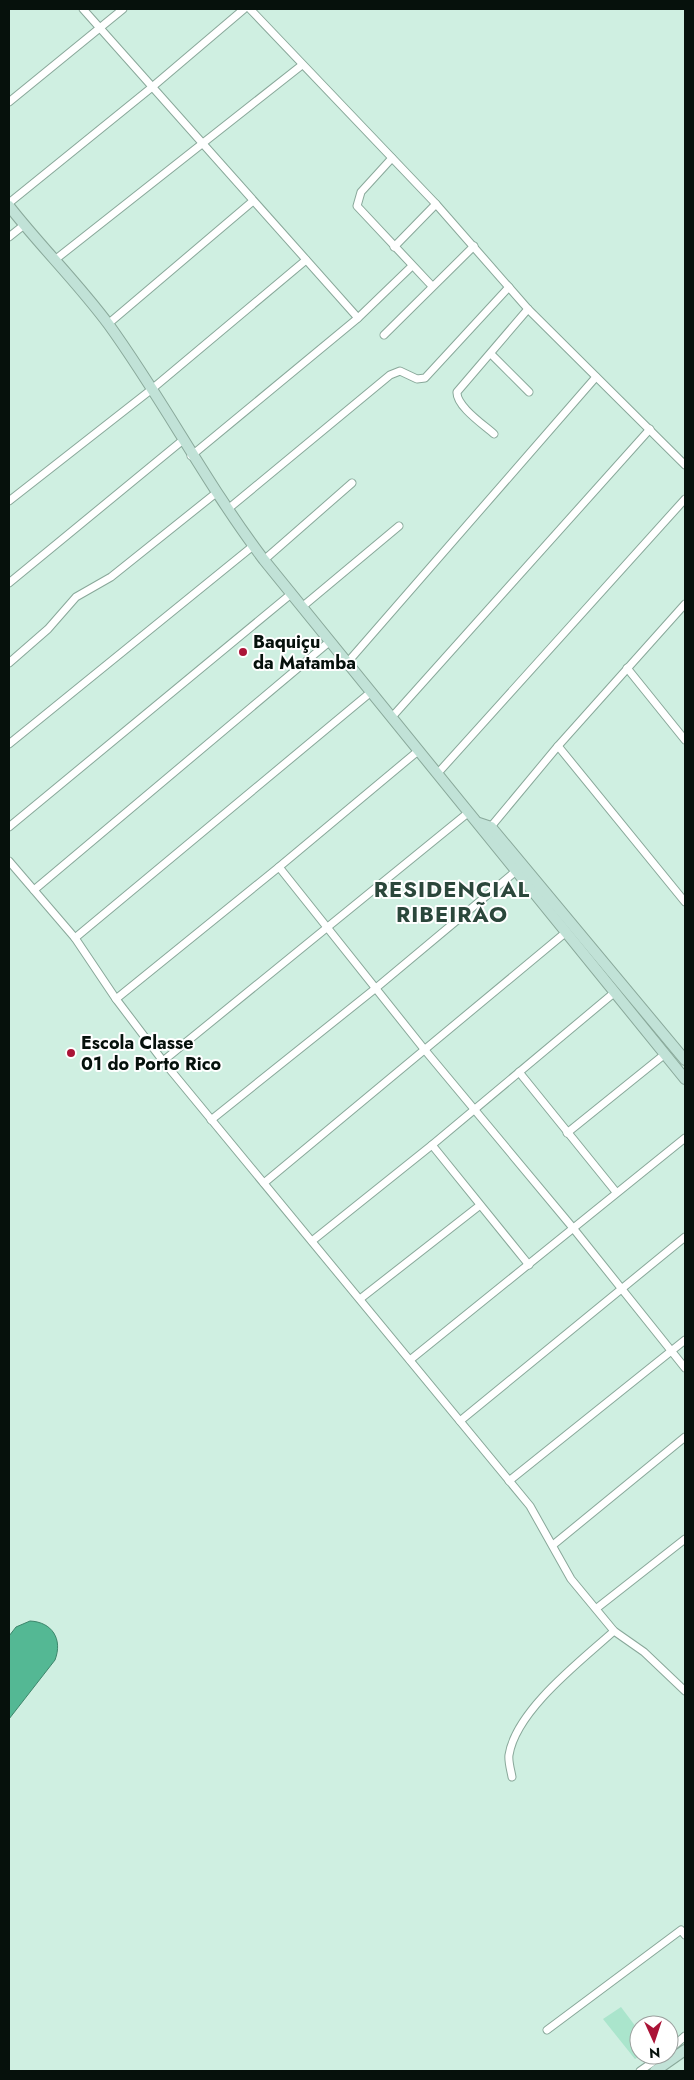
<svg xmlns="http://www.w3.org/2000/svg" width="694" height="2080" viewBox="0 0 694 2080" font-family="Jost,sans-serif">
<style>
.green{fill:#aae5cc}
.water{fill:#54b894;stroke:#3d866b}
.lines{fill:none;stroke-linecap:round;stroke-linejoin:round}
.street-casing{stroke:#89a89a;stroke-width:9}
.secondary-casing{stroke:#89a89a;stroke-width:12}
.street{stroke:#fff;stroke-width:7}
.secondary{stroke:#c1e2d7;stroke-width:10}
.poi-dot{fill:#ab1437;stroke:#fff;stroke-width:2}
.labels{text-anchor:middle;stroke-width:4;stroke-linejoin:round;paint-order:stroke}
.poi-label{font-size:18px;font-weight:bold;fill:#06110c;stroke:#fff;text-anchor:start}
.district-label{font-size:22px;font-weight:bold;letter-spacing:1px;fill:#2b473b;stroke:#fff}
</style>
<rect width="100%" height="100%" fill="#cfefe1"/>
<path class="green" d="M621,2007L639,2031V2055H641L635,2059L603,2019Z"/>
<path class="water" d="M30,1621C52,1622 63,1639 55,1660L9,1719V1636L16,1627Z"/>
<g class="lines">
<defs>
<g id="street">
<path d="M83,9L358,318L191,456"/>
<path d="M250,9L436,204L528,309L685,465"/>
<path d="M9,102L123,9"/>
<path d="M392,158L361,192L357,206L432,286"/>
<path d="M9,203L151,88L244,9"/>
<path d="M9,237L24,225"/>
<path d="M394,247L436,204"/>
<path d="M56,259L302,65"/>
<path d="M358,318L412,266"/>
<path d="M108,324L253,201"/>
<path d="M384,335L474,246"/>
<path d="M491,354L529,392"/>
<path d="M494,434C484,425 456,406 457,392L528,309"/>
<path d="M9,501L152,389L306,260"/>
<path d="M228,509L390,375L400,371L417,379L425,378L509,287"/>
<path d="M264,560L352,483"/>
<path d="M9,583L183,440"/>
<path d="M302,607L399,526"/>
<path d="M9,663L48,629L76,597L111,577L216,493"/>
<path d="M347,663L596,377"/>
<path d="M627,668L685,740"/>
<path d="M392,717L650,429"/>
<path d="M9,744L253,546"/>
<path d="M558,746L685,902"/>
<path d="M438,773L685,499"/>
<path d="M9,827L291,594"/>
<path d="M489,829L558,746L685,604"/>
<path d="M9,861L75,938L116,999L163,1061L530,1506L571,1579L614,1631L644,1652L685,1691"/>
<path d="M279,867L418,751"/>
<path d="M34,890L329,642"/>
<path d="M75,938L371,692"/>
<path d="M116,999L279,867L424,1049L573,1228L685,1368"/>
<path d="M163,1061L469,812"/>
<path d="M519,1072L616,1192"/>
<path d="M211,1120L376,988L516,871"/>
<path d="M567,1133L665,1054"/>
<path d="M432,1145L529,1265"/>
<path d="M264,1183L565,933"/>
<path d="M312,1241L432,1145L615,992"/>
<path d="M360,1299L479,1206"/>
<path d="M410,1360L685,1138"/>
<path d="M460,1421L685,1237"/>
<path d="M509,1481L685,1340"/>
<path d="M553,1545L685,1437"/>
<path d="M597,1608L685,1539"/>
<path d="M512,1777C511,1771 508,1761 509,1755C516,1710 582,1660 614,1631"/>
<path d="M547,2030L681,1930L685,1935"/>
<path d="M669,2050L685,2036"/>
<path d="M640,2071L663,2055"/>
</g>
<g id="secondary">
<path d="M9,206C41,247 78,283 109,325C164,401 207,485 264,560L685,1079"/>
<path d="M479,823L491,827L685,1060"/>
<path d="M655,2071L685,2050"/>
</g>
</defs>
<use href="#street" class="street-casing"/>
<use href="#secondary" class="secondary-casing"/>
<use href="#street" class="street"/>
<use href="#secondary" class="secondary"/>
</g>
<g class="poi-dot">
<circle cx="243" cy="652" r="5"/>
<circle cx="71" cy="1053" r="5"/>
</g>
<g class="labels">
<g class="poi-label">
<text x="253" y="648">Baquiçu<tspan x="253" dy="21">da Matamba</tspan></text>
<text x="81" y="1049">Escola Classe<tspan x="81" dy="21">01 do Porto Rico</tspan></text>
</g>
<g class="district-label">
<text x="452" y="897">RESIDENCIAL<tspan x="452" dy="25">RIBEIRÃO</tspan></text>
</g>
</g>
<rect width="694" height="2080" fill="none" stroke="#06110c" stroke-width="20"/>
<g transform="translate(654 2040) rotate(177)"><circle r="24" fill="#ffffff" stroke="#9ba09e"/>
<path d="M0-4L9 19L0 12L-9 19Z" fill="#ab1437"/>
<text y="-8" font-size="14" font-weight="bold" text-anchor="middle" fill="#06110c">N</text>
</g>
</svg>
